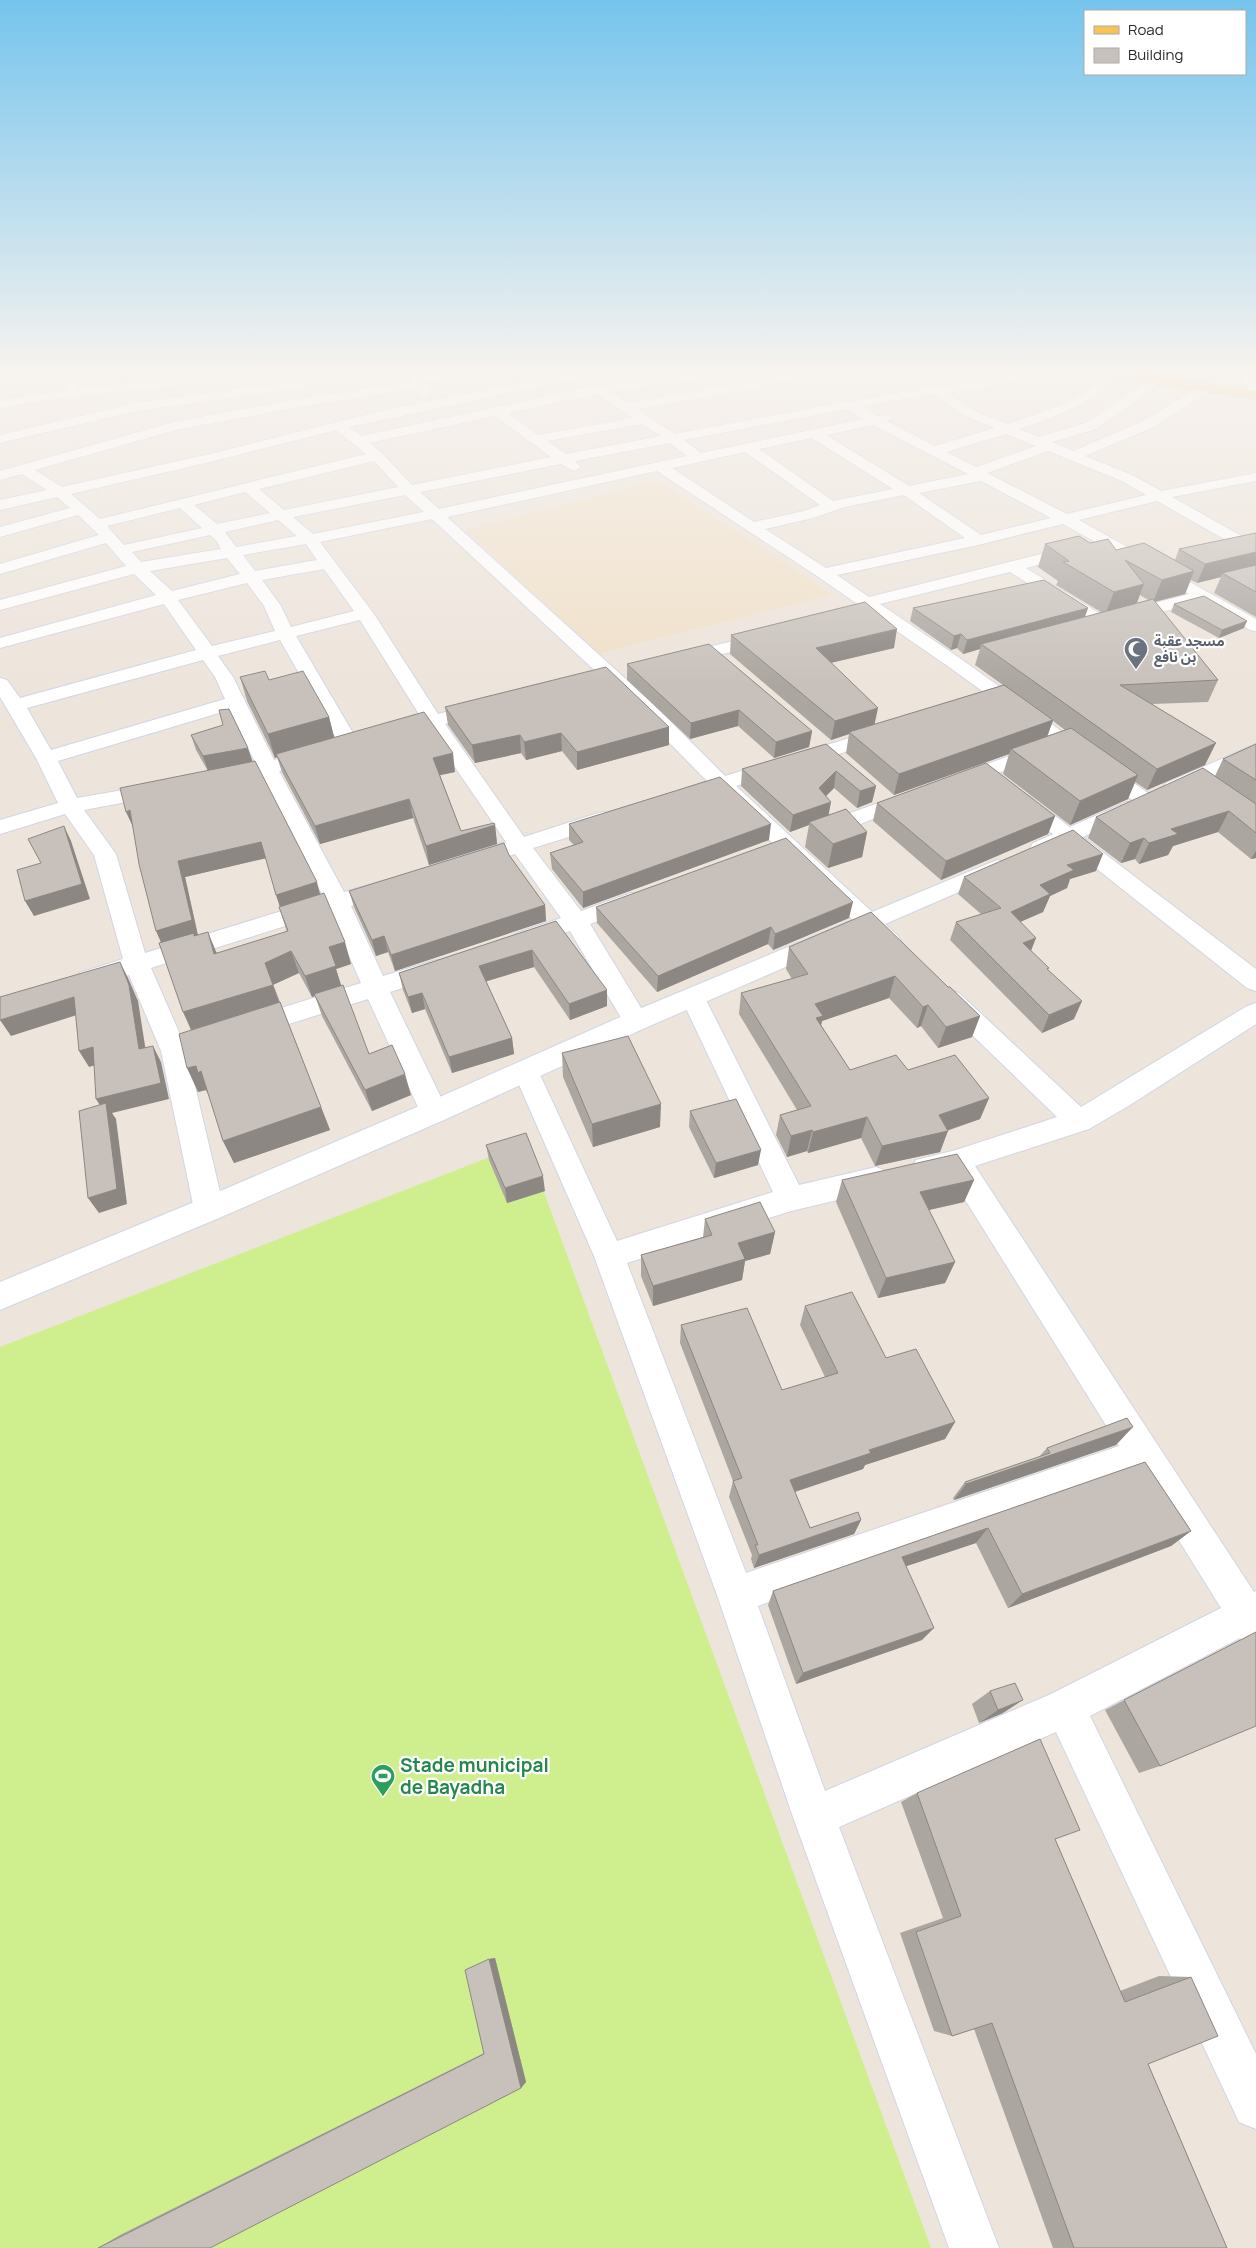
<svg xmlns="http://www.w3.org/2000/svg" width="1256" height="2248" viewBox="0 0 1256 2248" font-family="Manrope,'Noto Sans Arabic',sans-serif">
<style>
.education{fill:#f0e0c9}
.pitch{fill:#cfef8f}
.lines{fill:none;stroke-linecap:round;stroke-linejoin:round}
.minor-casing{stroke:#d0d6e4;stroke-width:2}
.secondary-casing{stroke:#d0d6e4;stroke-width:2}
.primary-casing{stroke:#c3c3c3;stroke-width:2}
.minor{fill:#fff;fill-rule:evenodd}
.secondary{fill:#fff;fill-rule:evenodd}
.primary{fill:#f8c455;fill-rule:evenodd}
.wall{fill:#aca6a1;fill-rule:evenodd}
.shaded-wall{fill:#8c8783}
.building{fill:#c8c1bb;stroke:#8c8783}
.labels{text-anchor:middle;stroke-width:4.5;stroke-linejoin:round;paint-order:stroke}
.far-worship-label{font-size:14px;font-weight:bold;fill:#5b616d;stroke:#fff;text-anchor:start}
.near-leisure-label{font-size:19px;font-weight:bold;fill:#27864d;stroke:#fff;text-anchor:start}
</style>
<rect width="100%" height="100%" fill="#ede4db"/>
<path class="education" d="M658,480L833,595L598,654L466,531Z"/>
<path class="pitch" d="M526,1143L931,2248H0V1347Z"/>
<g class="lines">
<defs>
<g id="minor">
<path d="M8,371H35L29,375L0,380V372Z"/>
<path d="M59,371H71L78,389L194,376L200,380L194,384L55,399L0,408V400L66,390Z"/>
<path d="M445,371H474L468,375L424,382L430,394L424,398L419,397L416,389L304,406L176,430L35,470L62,487L210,454L381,411L578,371H602L596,375L349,427L361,436L586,388L701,371H731L725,375L611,392L628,403L736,384L795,371H817L815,374L736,392L637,409L675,434C765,417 856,399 947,385C981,380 1014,371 1048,371L1046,374L995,386L949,393C964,409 988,416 1008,424C1035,415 1061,407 1086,392C1096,385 1105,371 1118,371L1121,374L1119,377C1084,407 1062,414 1019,429L1039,437L1086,423L1153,377H1161L1163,380L1161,383L1096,429L1052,442L1073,451L1141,422L1203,385H1211L1213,388L1211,391L1151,428L1085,456L1132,475L1161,491L1256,473V481L1172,497L1252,542L1254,545L1252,548H1240L1157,501L1079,520L1256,619V631L1250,630L1201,602L1122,622L1116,621L1113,617L1116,613L1189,594L1063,524L978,545L837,575L869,597L1077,545L1083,547L1085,550L1083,553L1026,568L1107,618L1110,622L1107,626H1095L1010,572L880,604L961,659L1152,796L1155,800L1152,804L1145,806L1138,804L949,667L817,576L657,471L447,517L649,700L725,776L876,730L883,728L890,730L893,734L890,738L736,786L898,936L902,942L898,948L890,950L882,948L718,791L690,799L683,797L680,793L683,789L707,781L635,708L432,519L320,542L374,614L438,714L483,702L490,704L493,708L490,712L445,724L524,837L595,814L603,812L611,814L614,819L611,824L533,848L581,911L631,893L639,896L642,901L639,906L590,924L649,1021L645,1028L636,1030L627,1028L570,931L525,947L517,945L513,939L517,933L561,918L515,854L470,868L462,866L459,861L462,856L506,842L429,729L394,738L387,736L384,732L387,728L422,719L360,620L296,636L360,745L357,749L350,751L343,749L340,745L280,640L218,656L233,677L274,760L314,749L321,751L324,755L321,759L279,771L344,892L386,880L394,882L397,887L394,892L351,906L383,976L437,960L446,962L449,968L446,974L390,992L448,1112L444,1120L434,1123L424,1120L368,999L188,1056L224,1209L219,1218L209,1221L199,1218L194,1209L161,1051L129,975L88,988L79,985L76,979L79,973L123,959L94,855L65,814L0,834V820L58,803L36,758L0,697V678L7,680L20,698L196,650L164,604L0,648V638L156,595L134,574L0,610V600L126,566L106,543L0,574V564L99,535L78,515L0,537V527L70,508L57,497L0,510V500L47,490L22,474L0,480V471L174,422L304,398L412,382L411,379L413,376ZM598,394L633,418L538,435L508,413ZM937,394C953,412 973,419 995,428L935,446L887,421L892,418L890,415L877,416L861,406ZM847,409L863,419L701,453L684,440ZM495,416L551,457L412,485L382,453L369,443ZM642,424L661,436L566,454L547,441ZM873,425L968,474L909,486L826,435ZM336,430L366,454L100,519L71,494L210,462ZM1006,434L1036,446L976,467L946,452ZM812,438L893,489L833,501L759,449ZM670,443L687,456L439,509L420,492L561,464L574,471L581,467L575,461ZM1048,451L1122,481L1146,495L1067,514L987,473ZM745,452L820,505L804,511L754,522L672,468ZM374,461L398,487L284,510L259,489ZM981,481L1051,518L981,535L919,493ZM245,492L270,513L217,524L194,505ZM405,495L424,512L313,534L293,517ZM904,495L965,538L826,568L765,529L813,518L845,507ZM180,508L202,528L124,545L107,526ZM278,520L297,536L236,547L225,532ZM210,535L216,540L221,549L141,562L132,552ZM306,544L317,560L255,571L243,555ZM227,558L240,574L172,591L150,571ZM324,569L354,611L291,627L281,606L262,580ZM247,583L264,606L275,631L212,646L178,600ZM203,660L215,677L225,699L51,750L27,708ZM229,710L256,764L216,773L213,777L216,781L223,783L261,775L324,898L145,953L116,854L84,810L158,796L165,794L168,790L165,786L158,784L77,798L58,761ZM330,912L361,983L182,1039L151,968Z"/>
<path d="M1239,371H1251L1256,381V399L1250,395Z"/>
<path d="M303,380L307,381L309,384L307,387L136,411L0,443V435L136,403Z"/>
<path d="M767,633L773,634L776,638L773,642L680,664L674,663L671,659L674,655Z"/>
<path d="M1041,745L1048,747L1051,751L1048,755L964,785L957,787L950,785L947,781L950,777Z"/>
<path d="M910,792L917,794L920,798L917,802L829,836L821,838L813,836L810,831L813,826Z"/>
<path d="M1022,794L1029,796L1256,969V991L1247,988L1015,804L1012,800L1015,796Z"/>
<path d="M693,989L702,992L705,998L799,1185L876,1167L886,1171L890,1179L886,1187L876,1191L791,1211L627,1263L746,1573L1119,1446L949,1174L926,1180L916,1176L912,1168L916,1160L956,1150L1057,1117L941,1005L938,999L941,993L950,990L959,993L1081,1107L1247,1006L1256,1003V1024L1130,1105L1089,1129L975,1166L1254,1592L1256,1591V1648L1243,1642L1240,1638L1090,1716L1256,2054V2129L1239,2122L1056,1732L839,1827L999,2248H949L793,1817L717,1595L594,1256L513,1071L517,1064L526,1061L535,1064L617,1241L773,1192L681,998L684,992ZM1137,1473L1221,1608L1051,1694L825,1791L758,1606Z"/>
</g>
<g id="secondary">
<path d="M1256,744V757L1180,791L1173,793L1166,791L1163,787L1166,783Z"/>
<path d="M1127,802L1134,803L1138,808L1134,813L1049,853L1041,855L1033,853L1030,848L1033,843Z"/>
<path d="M997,860L1005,862L1008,867L1005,872L645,1028L444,1120L219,1218L0,1310V1282L199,1200L424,1104L627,1014Z"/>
</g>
<path id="primary" d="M1090,371H1120L1256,391V399L1096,375Z"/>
</defs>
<use href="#minor" class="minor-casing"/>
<use href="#secondary" class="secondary-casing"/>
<use href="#primary" class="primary-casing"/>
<use href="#minor" class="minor"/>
<use href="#secondary" class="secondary"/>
<use href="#primary" class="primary"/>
</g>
<g class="wall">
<path d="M1256,533V617L1214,593L1221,577L1197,583L1191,580L1185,594L1155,602L1218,680L1208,702L1152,704L1205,765L1147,790L1135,782L1128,799L1070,825L1003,774L1009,754L894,795L846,753L849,734L831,740L730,654L731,635L894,648L831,662L874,725L1003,685L975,665L980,649L963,654L957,648L951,650L910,621L913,608H1088L1085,617L1101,612L1056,585L1058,581L1038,567L1045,544L1090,543L1116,550L1175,560L1179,549ZM1140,595L1148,600L1137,603ZM1053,721L1065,730L1047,736Z"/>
<path d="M1174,604L1244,628L1219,638L1171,612Z"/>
<path d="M627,664L812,731L809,747L774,758L738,726L690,739L627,680Z"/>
<path d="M240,677L269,680L329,717L334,737L455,772L440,775L461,831L495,825L497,844L429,865L413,818L320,844L282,772L277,757L275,758L247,701Z"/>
<path d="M445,707L669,727V745L577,770L562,751L526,760L521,753L475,763L448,725Z"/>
<path d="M191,735L253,762L320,894L351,964L336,969L341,986L369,1054L411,1095L372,1111L322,1016L315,996L312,997L299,973L273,984L330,1130L234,1163L223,1141L209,1095L206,1090L198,1092L191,1030L162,943L208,771L196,750ZM266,858L280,907H279L287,932L217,953L198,935L185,877Z"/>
<path d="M826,744L876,786L872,802L857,808L834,788L826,796L829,815L867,832L862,857L828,868L805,847L809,825L790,832L741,786L742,769Z"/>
<path d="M1256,744V858L1251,859L1218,832L1173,846L1168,855L1139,864L1135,859L1121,863L1088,838L1096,817L1215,776L1223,759Z"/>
<path d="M877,803L1055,816L1048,834L941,880L873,821Z"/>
<path d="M569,824L769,840L583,908L552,869L550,853L574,845L569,840Z"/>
<path d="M509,855L545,905L546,921L395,971L388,952L376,956L354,907L349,891Z"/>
<path d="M1096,871L1070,879L1067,888L1050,896L1043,912L1020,922L1031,951L1048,970L1074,1019L1042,1033L950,940L956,922L981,914L958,894L964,877Z"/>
<path d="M596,907L849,918L773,950L768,944L657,992L597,923Z"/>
<path d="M556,921L607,1006L570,1020L534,967L486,981L512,1038L514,1054L452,1073L425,1009L412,1013L403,990L399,973Z"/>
<path d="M789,947L948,987L980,1016L972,1037L938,1048L921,1026L917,1028L889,998L822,1021L821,1025L850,1070H908L989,1098L980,1119L947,1131L940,1152L875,1166L861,1138L808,1153L807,1151L787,1157L776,1135L780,1115L797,1110L739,1014L741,993L792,979L786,969Z"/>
<path d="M562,1053L660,1127L593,1147L563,1077Z"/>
<path d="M690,1111L758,1165L714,1178L689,1127Z"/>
<path d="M486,1145L545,1191L507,1203L489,1160Z"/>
<path d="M842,1180H974L964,1202L929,1210L955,1262L945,1283L878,1298L836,1202Z"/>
<path d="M705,1219L775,1232L770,1254L745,1261L742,1280L653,1306L641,1276V1255L703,1237Z"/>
<path d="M805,1306L886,1358L955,1422L945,1439L865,1465L863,1469L795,1492L810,1528L861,1520L854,1534L754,1568L751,1559L752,1555L729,1497L733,1481L680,1343L681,1325L782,1390L825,1377L800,1325Z"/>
<path d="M1116,1445L954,1500L953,1498L965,1482L1039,1457L1047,1448Z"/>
<path d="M1145,1462L1191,1531L1171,1546L1008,1608L976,1543L906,1566L922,1640L796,1684L768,1605L773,1591Z"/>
<path d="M1256,1632L1160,1766L1139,1773L1105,1710Z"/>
<path d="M990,1691L1003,1713L979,1723L972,1704Z"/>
<path d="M917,1793L1055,1839L1120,1991L1159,1976L1191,1977L1148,2064L1227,2248H1053L974,2029L952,2036L934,2031L900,1933L943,1918L901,1802Z"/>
<path d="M495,1958L526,2082L521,2088L98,2248L120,2235L484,2053L489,1959Z"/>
</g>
<g class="shaded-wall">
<path d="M1256,552V569L1222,573L1221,577L1197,583L1205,564Z"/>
<path d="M1194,571L1185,594L1153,602L1162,580Z"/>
<path d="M1144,584L1135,607L1105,615L1114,592Z"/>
<path d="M1088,608L1083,621L981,644L980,649L963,654L967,640Z"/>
<path d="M1247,621L1244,628L1219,638L1222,630Z"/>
<path d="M897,629L894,648L814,667L816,648Z"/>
<path d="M961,634L957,648L951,650L954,636Z"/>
<path d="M878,708L874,727L849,732V734L831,740L835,721Z"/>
<path d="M739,710L738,726L690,739L691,723Z"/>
<path d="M329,717L335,741L276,754L277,757L275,758L268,734Z"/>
<path d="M1053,720L1046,740L1011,749L1009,754L894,795L899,774Z"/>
<path d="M669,727V745L577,770V752Z"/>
<path d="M812,731L809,747L774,758L776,742Z"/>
<path d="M561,733L562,751L526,760L524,742Z"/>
<path d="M520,735L521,753L475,763L472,745Z"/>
<path d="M1216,743L1205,765L1147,790L1157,769Z"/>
<path d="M248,748L253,763L208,771L203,756Z"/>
<path d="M453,753L455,772L436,776L433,758Z"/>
<path d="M836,771L834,788L817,805L819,788Z"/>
<path d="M1138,775L1128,799L1070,825L1080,801Z"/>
<path d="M876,786L872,802L857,808L860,791Z"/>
<path d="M409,799L413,818L320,844L315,826Z"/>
<path d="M831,802L828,818L809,822V825L790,832L793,815Z"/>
<path d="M130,810L133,827L126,812Z"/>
<path d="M1229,811L1218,832L1173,846L1168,855L1139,864L1149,843L1171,829Z"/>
<path d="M1055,816L1048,834L941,880L946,861Z"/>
<path d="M771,824L769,840L583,908V892Z"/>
<path d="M495,825L497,844L429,865L426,846Z"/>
<path d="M64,826L71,841L90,899L34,916L25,901Z"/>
<path d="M867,832L862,857L828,868L833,844Z"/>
<path d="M1144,838L1135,859L1121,863L1130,843Z"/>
<path d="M261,842L267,858L185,877L198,936L163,947L156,931L178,861Z"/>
<path d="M1256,851V858L1251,859Z"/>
<path d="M1103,854L1096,871L1070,879L1067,888L1050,896L1043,912L1004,929L1011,912L1040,885L1067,865Z"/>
<path d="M317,882L321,898L281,910L276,895Z"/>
<path d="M853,902L849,918L773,950L775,934Z"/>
<path d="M545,905L546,921L395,971L391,955Z"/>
<path d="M771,927L768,944L657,992L658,976Z"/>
<path d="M208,932L217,954H214Z"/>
<path d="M384,936L388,952L376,956L372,940Z"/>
<path d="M1036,938L1029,956L1023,943Z"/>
<path d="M345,942L351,964L336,969L342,988L314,994L315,996L312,997L305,976L329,947Z"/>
<path d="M532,950L534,967L481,983L479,966Z"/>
<path d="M291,951L299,973L273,985L265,963Z"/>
<path d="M120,962L128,978L138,1001L148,1065L139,1049Z"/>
<path d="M895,976L889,998L822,1021L818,1038L815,1004Z"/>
<path d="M273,985L281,1007L193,1034L183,1012Z"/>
<path d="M607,990V1006L570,1020L569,1004Z"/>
<path d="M422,993L425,1009L412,1013L408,997Z"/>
<path d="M74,997L83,1013L11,1036L0,1020Z"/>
<path d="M1082,1001L1074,1019L1042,1033L1049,1015Z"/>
<path d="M928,1005L921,1026L917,1028L923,1007Z"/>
<path d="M980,1016L972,1037L938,1048L946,1027Z"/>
<path d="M512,1038L514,1054L452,1073L449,1057Z"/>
<path d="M153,1046L161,1062L169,1099L112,1113L116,1119L127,1204L99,1213L88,1198L106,1115L96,1099Z"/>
<path d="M93,1047L103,1063L89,1067L79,1051Z"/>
<path d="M196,1066L201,1071L209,1096L206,1090L198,1092L187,1068Z"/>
<path d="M405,1074L411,1095L372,1111L365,1090Z"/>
<path d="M989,1098L980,1119L942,1132L948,1131L940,1152L875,1166L882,1146L939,1115Z"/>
<path d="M661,1104L660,1127L593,1147L592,1124Z"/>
<path d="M321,1107L330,1130L234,1163L223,1141Z"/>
<path d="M867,1117L861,1138L808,1153L813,1132Z"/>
<path d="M812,1130L807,1151L787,1157L791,1136Z"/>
<path d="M761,1150L758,1165L714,1178L716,1163Z"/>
<path d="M543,1176L545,1191L507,1203L505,1188Z"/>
<path d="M974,1180L964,1202L911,1214L920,1192Z"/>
<path d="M775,1232L770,1254L745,1261L742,1280L653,1306V1286L738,1243Z"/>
<path d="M955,1262L945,1283L878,1298L886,1278Z"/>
<path d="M955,1422L945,1439L865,1465L863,1469L785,1495L790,1480L869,1450Z"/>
<path d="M1133,1427L1116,1445L954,1500L966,1484Z"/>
<path d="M861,1520L854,1534L754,1568L759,1555Z"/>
<path d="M988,1528L976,1543L892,1571L902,1557Z"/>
<path d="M1191,1531L1171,1546L1008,1608L1022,1594Z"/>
<path d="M934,1628L922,1640L796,1684L803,1673Z"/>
<path d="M1023,1700L1003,1713L979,1723L998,1710Z"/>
<path d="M495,1958L526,2082L521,2088L489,1959Z"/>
</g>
<g class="building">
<path d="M1256,533V552L1205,564L1179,549Z"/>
<path d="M1079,536L1090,543L1108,539L1116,550L1144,543L1194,571L1162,580L1125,560L1144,584L1114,592L1063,562L1069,561L1045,544Z"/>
<path d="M1256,565V592L1222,573Z"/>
<path d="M1044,580L1088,608L967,640L961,634L954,636L913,608Z"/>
<path d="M1204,596L1247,621L1222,630L1174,604Z"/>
<path d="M1153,599L1218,680L1120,685L1216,743L1157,769L981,644Z"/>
<path d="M865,602L897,629L816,648L878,708L835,721L731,635Z"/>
<path d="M709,644L812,731L776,742L739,710L691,723L627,664Z"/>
<path d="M606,667L669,727L577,752L561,733L524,742L520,735L472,745L445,707Z"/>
<path d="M265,671L269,680L303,671L329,717L268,734L240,677Z"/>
<path d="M1004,685L1053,720L899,774L849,732Z"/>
<path d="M229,709L248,748L203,756L191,735L223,725L219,710Z"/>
<path d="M424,712L453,753L433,758L461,831L494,823L495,825L426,846L409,799L315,826L276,754Z"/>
<path d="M1071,728L1138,775L1080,801L1011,749Z"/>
<path d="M826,744L876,786L860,791L836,771L819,788L831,802L793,815L742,769Z"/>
<path d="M1256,744V780L1223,759Z"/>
<path d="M255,761L317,882L276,895L261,842L178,861L192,920L156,931L139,864L130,810L126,812L120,788Z"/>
<path d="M986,763L1055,816L946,861L877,803Z"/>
<path d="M1203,768L1256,804V833L1229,811L1171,829L1178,834L1149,843L1144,838L1130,843L1096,817Z"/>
<path d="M720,777L771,824L583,892L550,853L583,842L569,824Z"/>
<path d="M846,809L867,832L833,844L809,822Z"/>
<path d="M64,826L82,884L25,901L17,870L41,863L28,839Z"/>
<path d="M1073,830L1103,854L1067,865L1074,870L1040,885L1050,894L1011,912L1036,938L1023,943L1049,968L1047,969L1082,1001L1049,1015L956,922L1001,908L964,877Z"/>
<path d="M786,838L853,902L775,934L771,927L658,976L596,907Z"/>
<path d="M504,843L509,855L545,905L391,955L384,936L372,940L349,891Z"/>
<path d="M324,893L345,942L329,947L336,966L305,976L291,951L265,963L273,985L183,1012L159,943L194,933V936L208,932L214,954L288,931L279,907Z"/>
<path d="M871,912L948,987H950L980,1016L946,1027L928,1005L923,1007L895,976L815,1004L823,1016L816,1018L850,1070L896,1055L908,1070L955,1055L989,1098L939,1115L948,1131L882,1146L867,1117L813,1132L812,1130L791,1136L780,1115L811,1106L741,993L808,974L789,947Z"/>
<path d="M556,921L607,990L569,1004L532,950L479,966L512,1038L449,1057L422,993L408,997L399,973Z"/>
<path d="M120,962L129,985L139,1049L153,1046L161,1083L96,1099L93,1047L79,1051L74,997L0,1020V997Z"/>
<path d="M343,985L369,1054L392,1045L405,1074L365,1090L314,994Z"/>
<path d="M280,1002L321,1107L223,1141L201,1071L198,1073L196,1066L187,1068L179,1034Z"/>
<path d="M628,1036L661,1104L592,1124L562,1053Z"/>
<path d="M736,1099L761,1150L716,1163L690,1111Z"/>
<path d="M106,1103L117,1189L88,1198L79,1111Z"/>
<path d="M526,1133L543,1176L505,1188L486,1145Z"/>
<path d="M957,1154L974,1180L920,1192L955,1262L886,1278L842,1180Z"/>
<path d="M760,1202L775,1232L738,1243L745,1259L653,1286L641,1255L712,1235L705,1219Z"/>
<path d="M852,1292L886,1358L916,1349L955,1422L869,1450L871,1453L790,1480L810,1528L858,1512L861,1520L759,1555L755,1545H758L733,1481L742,1478L681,1325L747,1308L782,1390L838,1373L805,1306Z"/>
<path d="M1127,1418L1133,1427L966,1484L965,1482L1050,1453L1047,1448Z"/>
<path d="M1145,1462L1191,1531L1022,1594L988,1528L902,1557L934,1628L803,1673L773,1591Z"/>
<path d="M1256,1632V1726L1160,1766L1124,1700Z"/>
<path d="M1015,1683L1023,1700L998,1710L990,1691Z"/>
<path d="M1040,1739L1080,1830L1055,1839L1125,2002L1191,1977L1218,2036L1148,2064L1227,2248H1074L992,2023L952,2036L916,1932L961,1916L917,1793Z"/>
<path d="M489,1959L521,2088L210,2248H98L484,2054L465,1970Z"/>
</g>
<linearGradient id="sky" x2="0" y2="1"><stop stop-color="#75c4ed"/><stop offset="0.54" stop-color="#f7f3ef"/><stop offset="1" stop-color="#f7f3ef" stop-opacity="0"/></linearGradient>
<rect width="1256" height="686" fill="url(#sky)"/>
<defs>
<symbol id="mosque-pin" viewBox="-11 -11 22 30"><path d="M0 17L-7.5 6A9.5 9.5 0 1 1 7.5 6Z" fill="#6b7280" stroke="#fff"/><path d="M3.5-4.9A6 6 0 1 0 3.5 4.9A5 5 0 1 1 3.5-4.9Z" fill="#fff"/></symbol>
<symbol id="stadium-pin" viewBox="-11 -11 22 30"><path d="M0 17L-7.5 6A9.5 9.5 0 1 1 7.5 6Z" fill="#2e9e5b" stroke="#fff"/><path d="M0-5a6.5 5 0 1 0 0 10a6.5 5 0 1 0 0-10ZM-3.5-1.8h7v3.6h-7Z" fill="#fff"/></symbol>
</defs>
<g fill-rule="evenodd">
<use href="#mosque-pin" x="1122" y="635" width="28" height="38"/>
<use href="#stadium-pin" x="369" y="1762" width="28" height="38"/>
</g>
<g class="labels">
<g class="far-worship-label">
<text x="1154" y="646">مسجد عقبة<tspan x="1154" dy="16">بن نافع</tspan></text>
</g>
<g class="near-leisure-label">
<text x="400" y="1772">Stade municipal<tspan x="400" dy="22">de Bayadha</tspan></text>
</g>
</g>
<rect x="1084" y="10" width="162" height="65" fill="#ffffff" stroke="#aaaaaa"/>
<rect x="1094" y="26" width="25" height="8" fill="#f8c455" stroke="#aaaaaa"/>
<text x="1128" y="35" font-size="15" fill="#2a2a2a">Road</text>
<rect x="1094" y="48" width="25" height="15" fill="#c8c1bb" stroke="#aaaaaa"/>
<text x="1128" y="60" font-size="15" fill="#2a2a2a">Building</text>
</svg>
